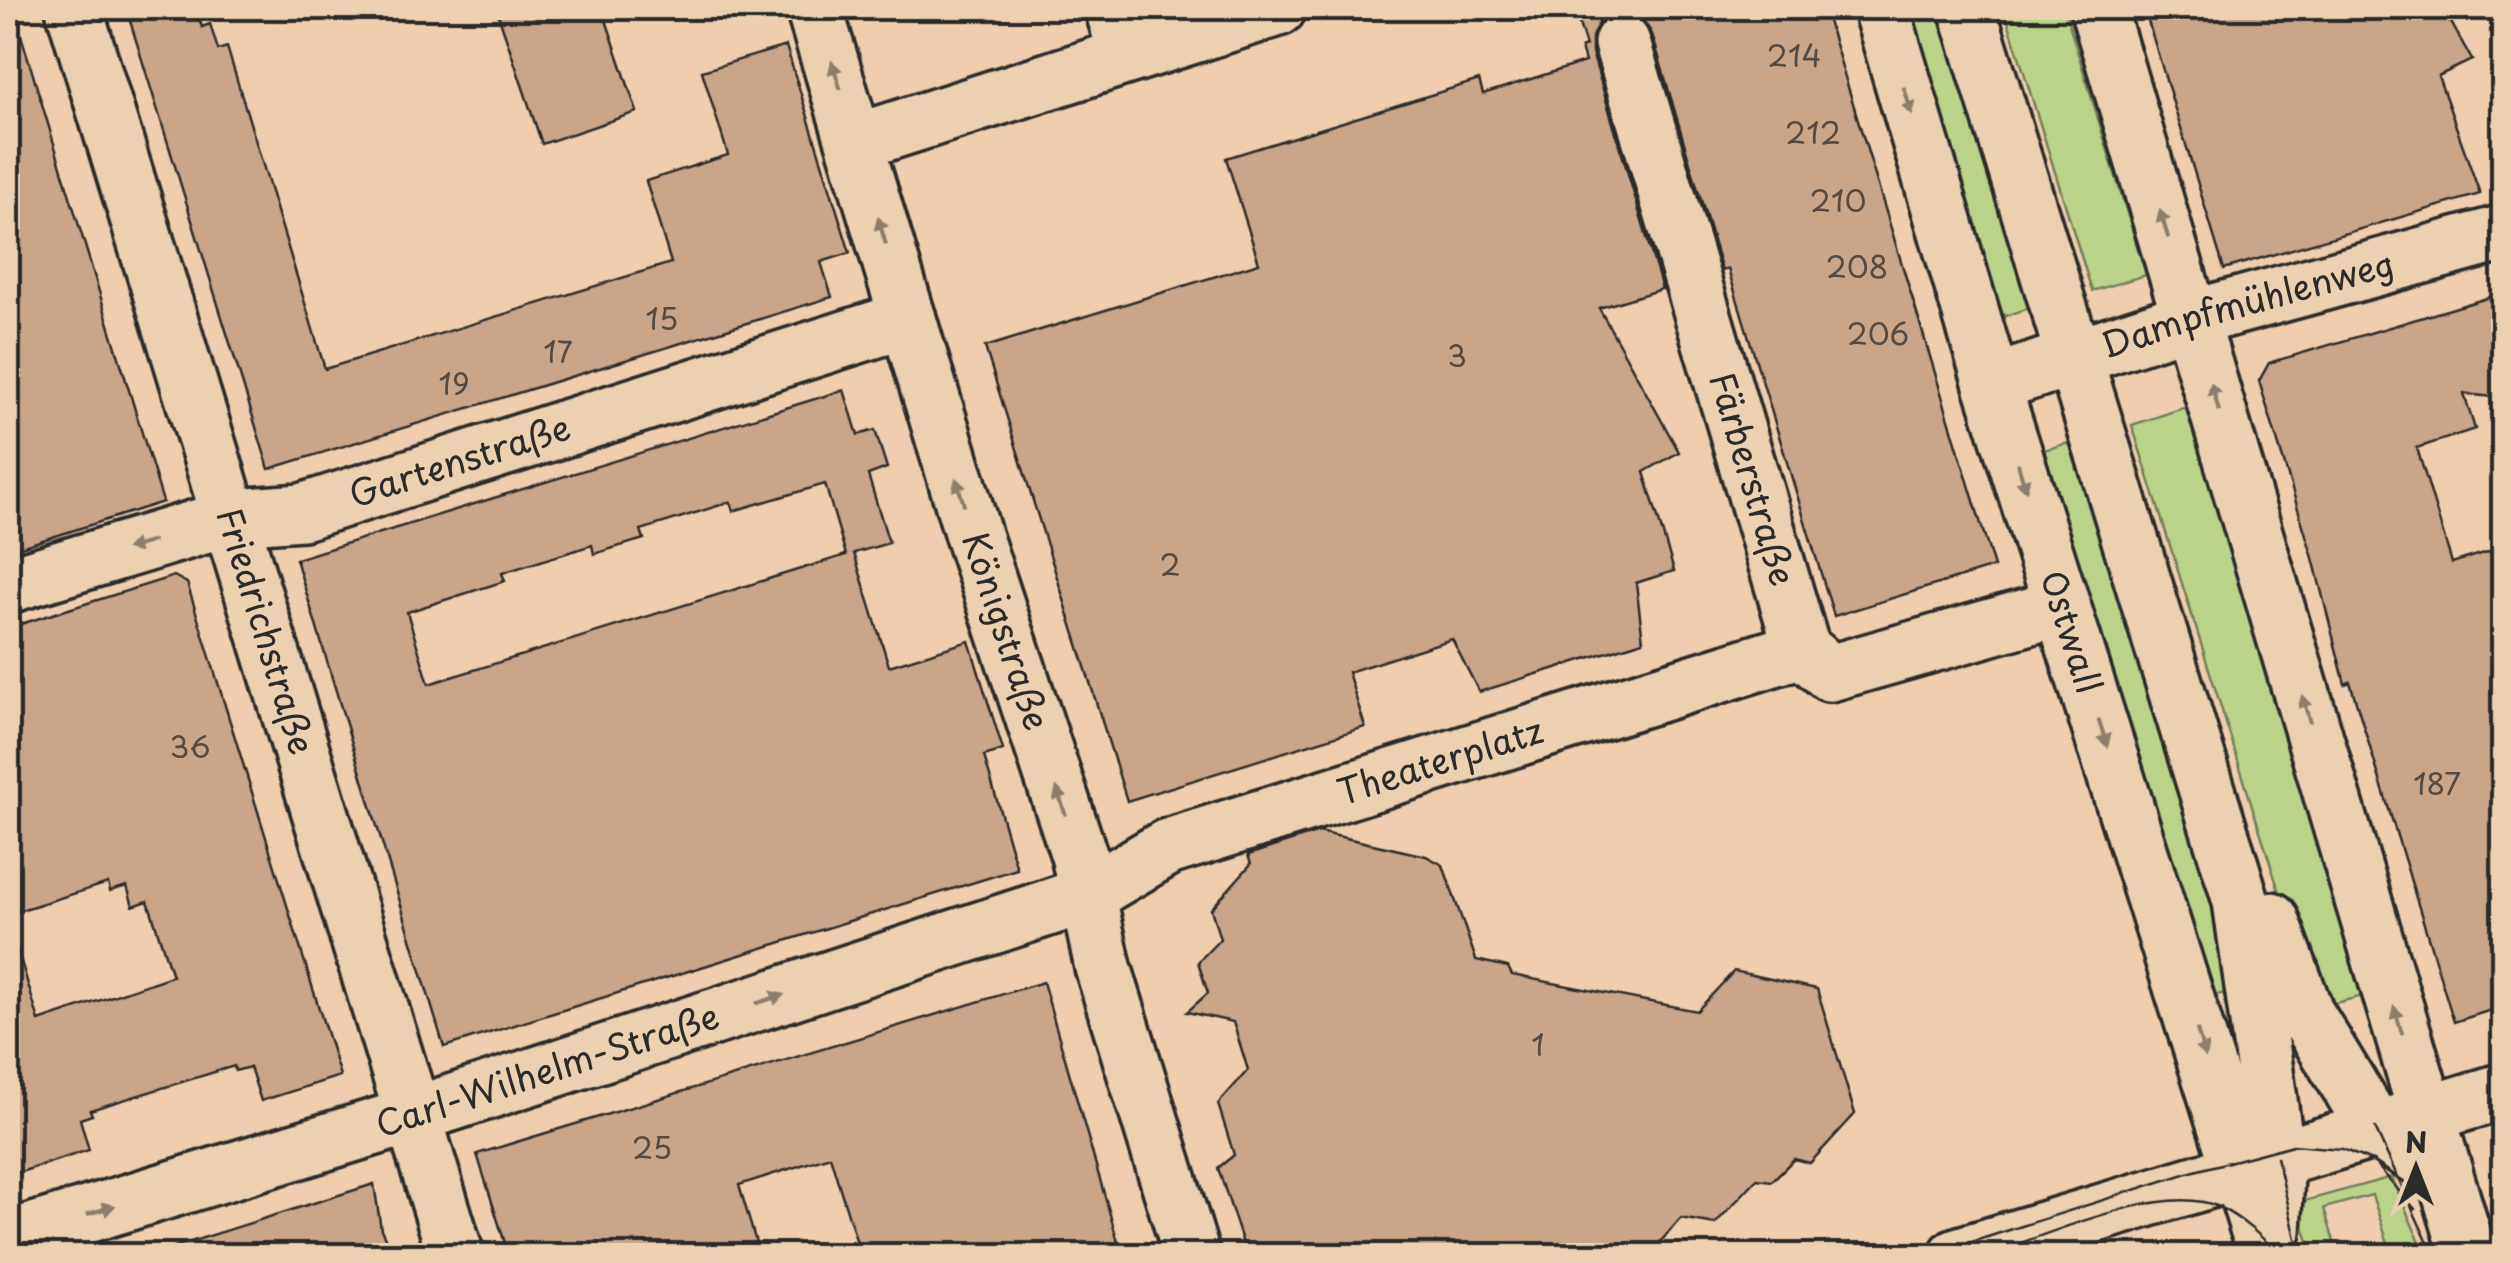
<svg xmlns="http://www.w3.org/2000/svg" width="2511" height="1263" viewBox="0 0 2511 1263" font-family="'Playpen Sans',sans-serif">
<style>
.green{fill:#bbd389;stroke:#737f5a;stroke-width:2.5}
.building{fill:#c9a58a;stroke:#2b2b2b;stroke-width:2.5;fill-rule:evenodd}
.lines{fill:none;stroke-linecap:round;stroke-linejoin:round}
.minor-casing{stroke:#2b2b2b;stroke-width:62}
.minor{stroke:#ebd1b2;stroke-width:55}
.tram{stroke:#2b2b2b;stroke-width:2.5}
.oneway{fill:#8b7e6e}
.labels{text-anchor:middle;stroke-width:8;stroke-linejoin:round;paint-order:stroke}
.number-label{font-size:30px;fill:#524a43}
.street-label{font-size:35px;fill:#2b2b2b;stroke:#ebd1b2}
</style>
<rect width="100%" height="100%" fill="#eeceae"/>
<filter id="ink" filterUnits="userSpaceOnUse"><feTurbulence type="fractalNoise" baseFrequency=".01" numOctaves="2"/><feDisplacementMap in="SourceGraphic" scale="20" xChannelSelector="R" yChannelSelector="G"/><feConvolveMatrix kernelMatrix="1 2 1 2 8 2 1 2 1" color-interpolation-filters="sRGB"/></filter>
<g filter="url(#ink)">
<g class="green">
<path d="M1904,8H1955L2047,302L1999,318Z"/>
<path d="M2004,8H2064L2146,275L2092,291Z"/>
<path d="M2186,407L2363,996L2335,1003L2314,1002L2132,425Z"/>
<path d="M2086,438L2223,882L2236,992L2207,996L2040,451Z"/>
<path d="M2392,1177L2425,1255H2392L2372,1195L2324,1208L2338,1255H2313L2297,1203Z"/>
</g>
<g class="building">
<path d="M126,8H196L202,27L210,24L218,50L227,47L325,369L671,263L646,181L728,155L702,71L786,46L850,253L821,262L832,297L269,469Z"/>
<path d="M496,8H602L637,112L542,144Z"/>
<path d="M1574,8H1824L1994,567L1834,616L1728,269L1722,271L1652,34L1643,20L1628,12L1614,13L1599,22L1592,37V52L1662,289L1599,308L1679,452L1644,472L1674,571L1636,583L1643,641L1479,692L1452,639L1348,672L1365,727L1127,801L985,347L1259,263L1226,158L1479,80L1483,94L1585,62L1581,48L1586,46Z"/>
<path d="M2144,8H2443L2472,60L2438,76L2480,194L2224,269Z"/>
<path d="M17,22L163,502L8,551V23Z"/>
<path d="M2504,293V398L2464,394L2475,429L2417,448L2452,563L2504,547V1006L2454,1022L2350,682L2345,684L2313,558L2259,381L2269,363Z"/>
<path d="M844,390L858,435L875,430L887,468L868,475L889,543L854,553L889,666L969,641L1003,750L984,756L1017,869L444,1047L296,559ZM825,484L846,555L429,684L407,612L505,581L502,573L592,545L594,554L644,539L641,530L730,502L733,511Z"/>
<path d="M174,576L187,583L340,1076L261,1101L250,1067L235,1071L234,1066L90,1110L92,1115L80,1119L89,1150L8,1176V949L17,948L39,1021L172,976L148,901L133,906L127,886L110,891L108,883L8,914V628Z"/>
<path d="M1319,832L1426,856L1443,865L1476,960L1508,967L1512,975L1697,1011L1734,971L1817,989L1855,1114L1810,1163L1794,1159L1772,1181L1757,1179L1715,1224L1681,1218L1648,1256H1247L1218,1168L1234,1155L1218,1104L1248,1070L1233,1022L1187,1012L1208,993L1198,962L1220,939L1211,909L1251,864L1248,855Z"/>
<path d="M1043,982L1122,1256H861L830,1156L739,1185L760,1256H509L477,1154Z"/>
<path d="M374,1184L381,1229L393,1256H176L174,1247Z"/>
</g>
<g class="lines">
<defs>
<g id="minor">
<path id="s1" d="M74,8L456,1256"/>
<path id="s2" d="M814,8L973,535L1079,855L1103,967L1192,1256"/>
<path d="M1113,8L1127,55"/>
<path id="s3" d="M1881,8L1992,384L2267,1256"/>
<path d="M1967,8L2241,901L2277,1157L2273,1231"/>
<path d="M2098,8L2469,1256"/>
<path id="s4" d="M1622,43L1802,649L1830,673L2062,607"/>
<path d="M857,142L1278,8"/>
<path id="s5" d="M1992,384L2193,318L2504,233"/>
<path id="s6" d="M8,585L233,517L302,512L908,319"/>
<path d="M2271,920L2306,1014L2375,1128L2444,1173"/>
<path id="s7" d="M8,1239L411,1116L1087,895L1168,847L1802,649"/>
<path d="M1957,1256L2504,1091"/>
</g>
</defs>
<use href="#minor" class="minor-casing"/>
<use href="#minor" class="minor"/>
<g class="tram">
<path d="M2375,1128L2434,1256"/>
<path d="M2277,1157L2300,1256"/>
<path d="M1928,1256L2191,1172L2293,1145L2342,1149L2374,1162L2415,1209"/>
<path d="M1985,1256C2042,1237 2164,1181 2219,1207C2243,1219 2262,1237 2281,1256"/>
</g>
</g>
<defs><path id="oneway-solid" d="M-6-.8H1V-3.2L6.5 0L1 3.2V.8H-6Z" transform="scale(2.5)"/></defs>
<g class="oneway">
<use href="#oneway-solid" transform="translate(836 75) rotate(-108)"/>
<use href="#oneway-solid" transform="translate(1908 101) rotate(73)"/>
<use href="#oneway-solid" transform="translate(2164 224) rotate(-107)"/>
<use href="#oneway-solid" transform="translate(882 231) rotate(-106)"/>
<use href="#oneway-solid" transform="translate(2215 397) rotate(-106)"/>
<use href="#oneway-solid" transform="translate(2022 477) rotate(73)"/>
<use href="#oneway-solid" transform="translate(960 492) rotate(-107)"/>
<use href="#oneway-solid" transform="translate(140 545) rotate(163)"/>
<use href="#oneway-solid" transform="translate(2306 709) rotate(-106)"/>
<use href="#oneway-solid" transform="translate(2103 733) rotate(72)"/>
<use href="#oneway-solid" transform="translate(1061 801) rotate(-108)"/>
<use href="#oneway-solid" transform="translate(770 999) rotate(-18)"/>
<use href="#oneway-solid" transform="translate(2398 1020) rotate(-107)"/>
<use href="#oneway-solid" transform="translate(2201 1043) rotate(73)"/>
<use href="#oneway-solid" transform="translate(101 1210) rotate(-17)"/>
</g>
</g>
<g class="labels">
<g class="number-label">
<text x="1794" y="67">214</text>
<text x="1813" y="144">212</text>
<text x="1838" y="212">210</text>
<text x="1857" y="278">208</text>
<text x="662" y="330">15</text>
<text x="1878" y="345">206</text>
<text x="558" y="363">17</text>
<text x="1457" y="367">3</text>
<text x="454" y="395">19</text>
<text x="1170" y="576">2</text>
<text x="190" y="758">36</text>
<text x="2437" y="795">187</text>
<text x="1538" y="1056">1</text>
<text x="652" y="1159">25</text>
</g>
<g class="street-label">
<text dy="12" stroke="none"><textPath href="#s5" startOffset="268">Dampfmühlenweg</textPath></text>
<text dy="12" stroke="none"><textPath href="#s6" startOffset="470">Gartenstraße</textPath></text>
<text dy="12" stroke="none"><textPath href="#s4" startOffset="455">Färberstraße</textPath></text>
<text dy="12" stroke="none"><textPath href="#s1" startOffset="652">Friedrichstraße</textPath></text>
<text dy="12" stroke="none"><textPath href="#s2" startOffset="652">Königstraße</textPath></text>
<text dy="12" stroke="none"><textPath href="#s3" startOffset="652">Ostwall</textPath></text>
<text dy="12" stroke="none"><textPath href="#s7" startOffset="1512">Theaterplatz</textPath></text>
<text dy="12" stroke="none"><textPath href="#s7" startOffset="565">Carl-Wilhelm-Straße</textPath></text>
</g>
</g>
<rect width="2511" height="1263" fill="none" stroke="#ebd1b2" stroke-width="40"/>
<rect x="20" y="20" width="2471" height="1223" fill="none" stroke="#2b2b2b" stroke-width="4" filter="url(#ink)"/>
<g transform="translate(2416 1168)" stroke="#ebd1b2" stroke-width="8" paint-order="stroke">
<path d="M0-8L18 38L0 25L-18 38Z" fill="#2b2b2b"/>
<text y="-15" font-size="28" font-weight="bold" text-anchor="middle" fill="#2b2b2b">N</text>
</g>
</svg>
